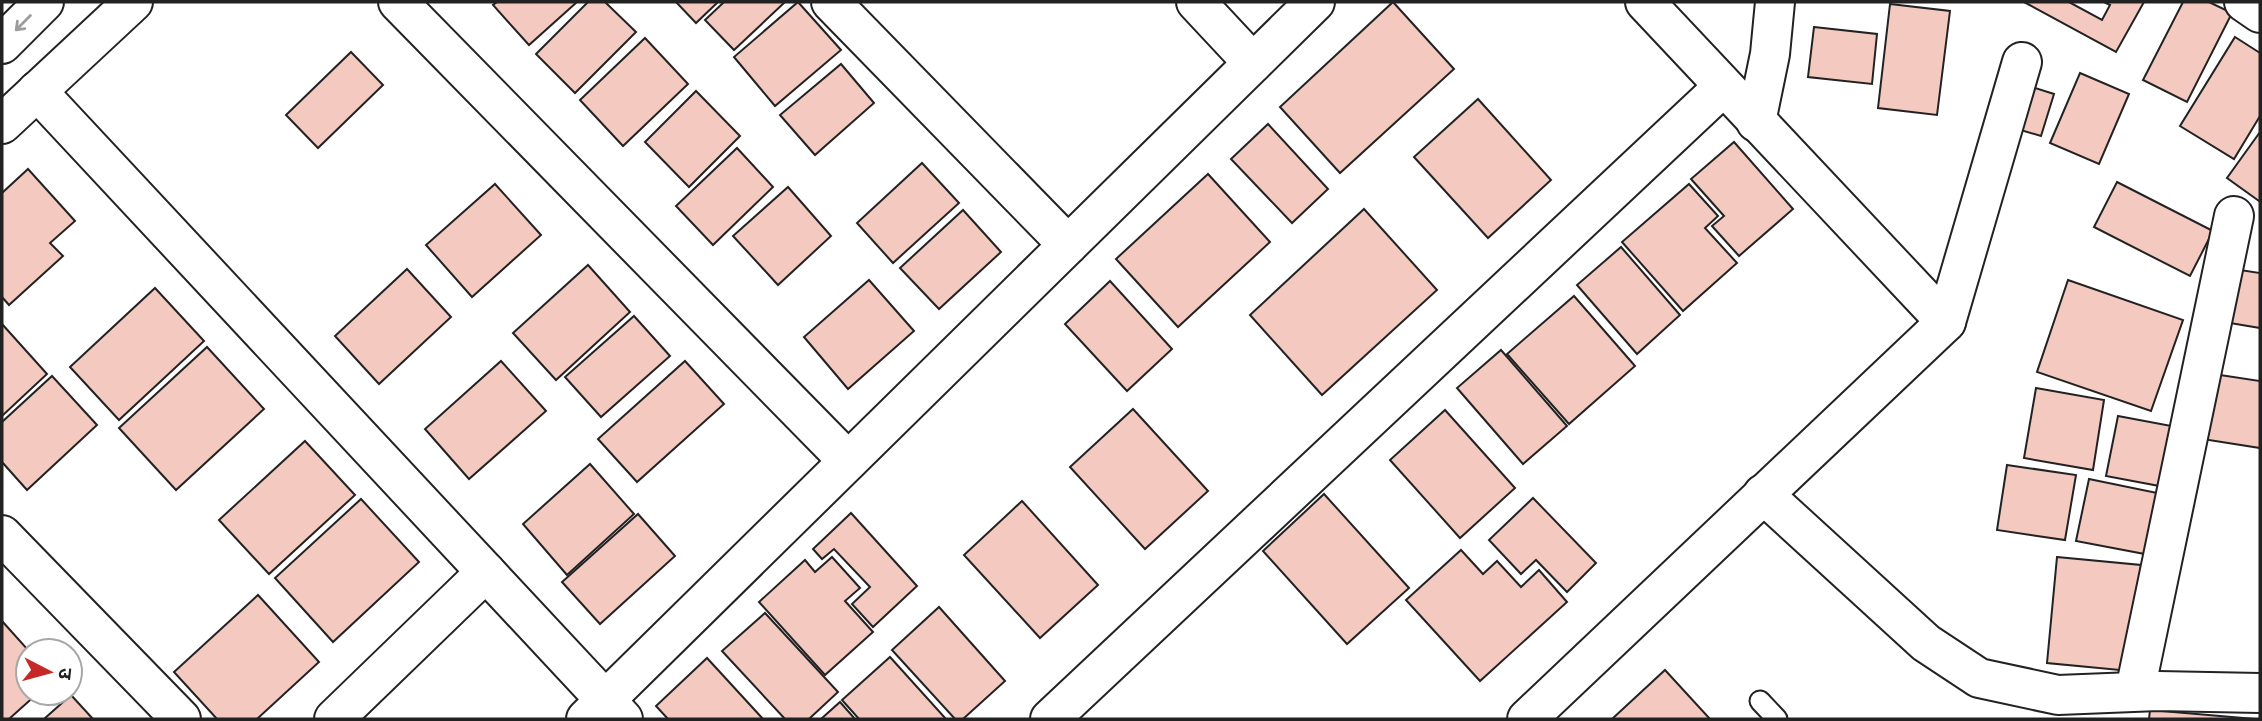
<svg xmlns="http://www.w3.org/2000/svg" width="2262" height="721" viewBox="0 0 2262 721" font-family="'Fira Sans Condensed','Noto Sans Devanagari',sans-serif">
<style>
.building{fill:#f3c9c0;stroke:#222;stroke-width:2}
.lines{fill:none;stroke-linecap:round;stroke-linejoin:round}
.service-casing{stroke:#222;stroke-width:23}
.minor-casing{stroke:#222;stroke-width:42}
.tertiary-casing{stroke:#222;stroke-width:42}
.service{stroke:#fff;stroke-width:19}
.minor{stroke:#fff;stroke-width:38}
.tertiary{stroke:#fff;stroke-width:38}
.oneway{stroke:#9c9c9c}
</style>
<rect width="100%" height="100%" fill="#fff"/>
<g class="building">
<path d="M497,2H577L529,45L493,5Z"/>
<path d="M588,2H605L636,32L575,93L536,54Z"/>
<path d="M676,2H718L696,23Z"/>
<path d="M724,2H785L734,50L705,20Z"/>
<path d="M798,2L841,50L775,106L734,57Z"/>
<path d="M1393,2L1454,69L1340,173L1280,107Z"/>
<path d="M2024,2H2069L2102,20L2110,5L2104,2H2144L2116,52Z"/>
<path d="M2183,2H2209L2232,13L2187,102L2143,80Z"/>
<path d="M1890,4L1950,11L1937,115L1878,108Z"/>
<path d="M1814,27L1877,34L1872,84L1808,77Z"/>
<path d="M2235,37L2260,53V116L2234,159L2180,126Z"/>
<path d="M645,38L688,84L623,146L580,100Z"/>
<path d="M351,52L383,85L318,148L286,115Z"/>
<path d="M841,64L874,103L815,155L780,115Z"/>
<path d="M2080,73L2129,94L2099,164L2050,143Z"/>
<path d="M2016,82L2054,94L2041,136L2004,125Z"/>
<path d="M696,91L740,136L689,187L645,142Z"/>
<path d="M1478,99L1551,180L1488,238L1414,157Z"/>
<path d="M1268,124L1328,189L1292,223L1231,159Z"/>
<path d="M2260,132V200L2259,201L2227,178Z"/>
<path d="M1734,142L1793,209L1739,256L1712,226L1724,216L1691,179Z"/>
<path d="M737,148L773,187L713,245L676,206Z"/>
<path d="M922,163L959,203L893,263L857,223Z"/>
<path d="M28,169L75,221L50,243L63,256L9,305L2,297V193Z"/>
<path d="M1208,174L1270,242L1178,327L1116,259Z"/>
<path d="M2117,182L2213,231L2190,276L2094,227Z"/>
<path d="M495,184L541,235L472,297L426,245Z"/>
<path d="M1689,184L1718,216L1705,228L1737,263L1683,311L1622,242Z"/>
<path d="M788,187L831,236L778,285L733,236Z"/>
<path d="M1364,209L1437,290L1322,395L1250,315Z"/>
<path d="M963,210L1001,252L939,309L900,268Z"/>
<path d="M1621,247L1680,315L1637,354L1577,285Z"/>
<path d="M588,265L630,312L556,380L513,333Z"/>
<path d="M2227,268L2260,273V328L2218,321Z"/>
<path d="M407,269L451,317L379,384L335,336Z"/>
<path d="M869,280L914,331L848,389L804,337Z"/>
<path d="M2068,280L2183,320L2151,411L2037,372Z"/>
<path d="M1110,281L1172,349L1127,391L1065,324Z"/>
<path d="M155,288L204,341L119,420L70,367Z"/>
<path d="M1574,296L1635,366L1569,424L1507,354Z"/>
<path d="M634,316L670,356L601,417L565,377Z"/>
<path d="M2,324L47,374L2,416Z"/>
<path d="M207,347L264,409L176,490L119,428Z"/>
<path d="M1501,350L1567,426L1523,464L1457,388Z"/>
<path d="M501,361L546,411L469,479L425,429Z"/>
<path d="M685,361L724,404L637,482L598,439Z"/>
<path d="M2207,373L2260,381V448L2196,438Z"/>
<path d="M52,376L97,425L27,490L2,462V422Z"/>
<path d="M2036,388L2104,400L2093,470L2024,458Z"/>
<path d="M1133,409L1208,491L1145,549L1070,467Z"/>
<path d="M1445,410L1515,488L1460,538L1390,460Z"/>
<path d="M2118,416L2182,428L2170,488L2106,476Z"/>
<path d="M305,441L355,495L269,574L219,520Z"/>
<path d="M590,464L634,514L567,575L523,524Z"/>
<path d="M2007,465L2076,475L2065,540L1997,530Z"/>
<path d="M2089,479L2162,494L2150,555L2076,541Z"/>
<path d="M1324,494L1409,588L1347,644L1263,551Z"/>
<path d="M1533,498L1596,563L1567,592L1536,560L1521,574L1489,540Z"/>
<path d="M361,499L419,562L333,642L275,578Z"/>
<path d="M1022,501L1098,585L1040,638L964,555Z"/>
<path d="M851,513L917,586L873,627L852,604L870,587L834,549L822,559L813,549Z"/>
<path d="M638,514L675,556L600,624L562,582Z"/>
<path d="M1461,550L1483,574L1497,561L1521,587L1539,570L1567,602L1480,681L1406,600Z"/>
<path d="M832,557L860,588L845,601L873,632L825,675L759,602L805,560L815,572Z"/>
<path d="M2057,557L2141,565L2130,671L2047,663Z"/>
<path d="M258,595L319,662L257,719H217L174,672Z"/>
<path d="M939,607L1005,681L963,719H955L892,650Z"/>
<path d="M765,613L838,692L809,719H785L722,651Z"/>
<path d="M2,621L29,651L28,693H38L9,719H2Z"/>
<path d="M890,657L946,719H859L842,700Z"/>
<path d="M707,658L763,719H668L656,706Z"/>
<path d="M1665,670L1710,719H1612Z"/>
<path d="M71,695L93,719H44Z"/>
<path d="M840,702L855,719H821Z"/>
<path d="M2150,710L2255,719H2149Z"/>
</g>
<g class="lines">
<defs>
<path id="service" d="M1760,701L1777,719"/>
<g id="minor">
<path d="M398,2L848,461"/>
<path d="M831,2L1068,245"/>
<path d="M1196,2L1253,63"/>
<path d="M1645,2L1946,322"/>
<path d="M2244,2L2260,13"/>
<path d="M37,91L623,719"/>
<path d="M1756,122L1770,54L1775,2"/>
<path d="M2,124L133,2"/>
<path d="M1763,494L1926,643L1979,678L2058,695L2158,691L2260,693"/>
<path d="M2,535L181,719"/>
<path d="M2135,691L2234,216"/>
<path d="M334,719L486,572"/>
<path d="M586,719L1315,2"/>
<path d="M1050,719L1723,87"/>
<path d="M1527,719L1946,322L2022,62"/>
</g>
<path id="tertiary" d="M2,44L44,2"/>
</defs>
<use href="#service" class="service-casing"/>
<use href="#minor" class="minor-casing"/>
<use href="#tertiary" class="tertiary-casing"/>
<use href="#service" class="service"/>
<use href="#minor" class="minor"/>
<use href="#tertiary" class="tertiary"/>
</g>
<defs><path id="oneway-shaft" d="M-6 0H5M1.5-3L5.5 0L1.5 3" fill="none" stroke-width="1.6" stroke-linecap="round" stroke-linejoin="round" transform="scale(1.75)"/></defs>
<use class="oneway" href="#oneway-shaft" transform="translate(23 23) rotate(135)"/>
<rect width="2262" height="721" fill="none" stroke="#222222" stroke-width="7"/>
<g transform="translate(49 672) rotate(96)"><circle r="33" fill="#ffffff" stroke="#a7a7a7" stroke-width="2"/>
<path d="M0-5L12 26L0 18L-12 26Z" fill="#c62828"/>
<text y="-10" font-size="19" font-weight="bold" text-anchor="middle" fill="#222222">उ</text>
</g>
</svg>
